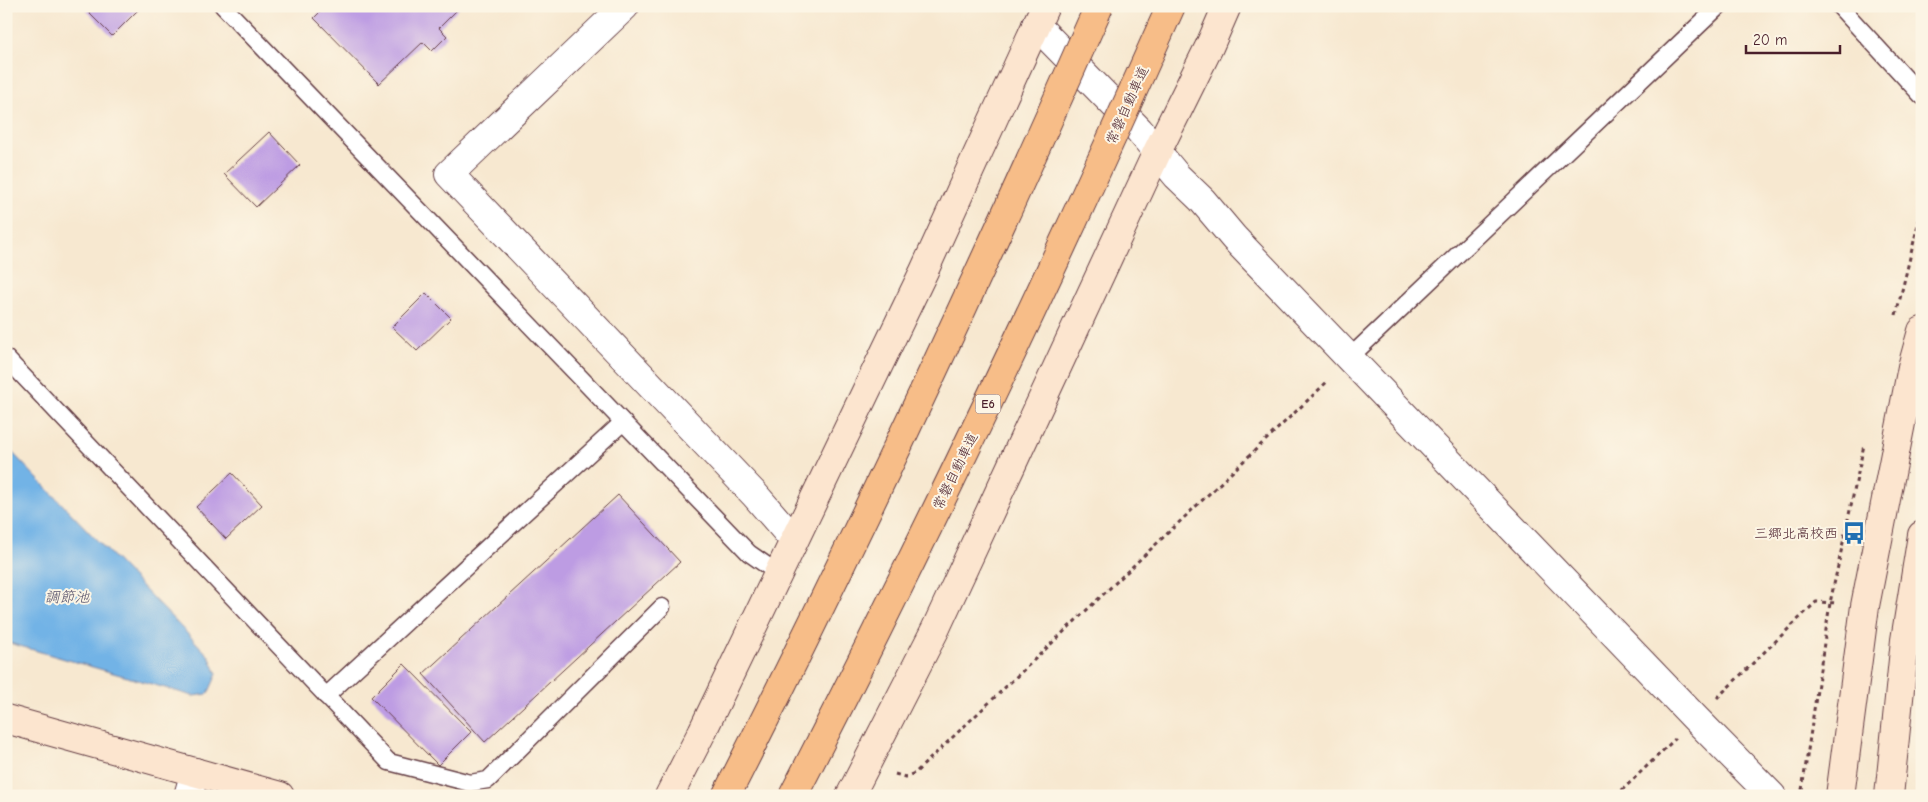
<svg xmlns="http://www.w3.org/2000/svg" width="1928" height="802" viewBox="0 0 1928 802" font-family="'Comic Neue','Klee One',sans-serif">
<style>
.water{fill:#72b3e6;stroke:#5e6988}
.building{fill:#bd9ce3}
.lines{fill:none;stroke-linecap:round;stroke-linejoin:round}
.lane-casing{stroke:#643d44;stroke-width:19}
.street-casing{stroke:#643d44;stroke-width:30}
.secondary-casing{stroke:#643d44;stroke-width:30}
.path{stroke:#643d44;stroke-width:3;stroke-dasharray:4 4;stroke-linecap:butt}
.lane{stroke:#fff;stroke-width:16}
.street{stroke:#fff;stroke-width:28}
.secondary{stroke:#fce5cf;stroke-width:28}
.highway-bridge-casing{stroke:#643d44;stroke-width:30;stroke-linecap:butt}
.highway-bridge{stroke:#f7bd88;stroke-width:28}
.labels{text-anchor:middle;stroke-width:4;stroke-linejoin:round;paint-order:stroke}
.shield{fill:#fcf5e5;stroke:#7f5f63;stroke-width:1}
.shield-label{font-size:12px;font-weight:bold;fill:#4a1f2b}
.street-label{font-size:14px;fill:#4a1f2b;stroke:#fcf5e5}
.poi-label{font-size:14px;fill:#4a1f2b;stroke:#fcf5e5;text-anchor:end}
.water-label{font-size:15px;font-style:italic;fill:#58536c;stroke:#fcf5e5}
</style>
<rect width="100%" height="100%" fill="#fcf5e5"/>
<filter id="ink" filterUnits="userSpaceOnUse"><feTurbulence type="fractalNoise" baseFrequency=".02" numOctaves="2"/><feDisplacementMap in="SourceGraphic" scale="10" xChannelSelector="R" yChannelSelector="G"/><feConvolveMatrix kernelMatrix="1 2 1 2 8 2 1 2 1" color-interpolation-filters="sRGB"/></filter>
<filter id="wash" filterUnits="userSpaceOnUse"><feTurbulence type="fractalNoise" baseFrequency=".0096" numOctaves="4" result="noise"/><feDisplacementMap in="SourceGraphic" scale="20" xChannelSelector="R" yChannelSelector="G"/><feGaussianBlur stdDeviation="1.12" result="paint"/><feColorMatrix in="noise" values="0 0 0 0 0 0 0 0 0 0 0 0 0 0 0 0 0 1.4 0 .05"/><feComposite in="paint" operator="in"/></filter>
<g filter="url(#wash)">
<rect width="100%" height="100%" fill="#f7e8d0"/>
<path class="water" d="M6,446L209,656L217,674L208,694L193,696L6,642Z"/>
<g id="blocks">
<g class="building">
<path d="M92,6H142L112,36L87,11Z"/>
<path d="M326,6H461L439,28L447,36L432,51L423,42L379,84L314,18Z"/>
<path d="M269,132L300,165L256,207L224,174Z"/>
<path d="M426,293L451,318L417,351L392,327Z"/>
<path d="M232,473L262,505L226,539L196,507Z"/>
<path d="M618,495L680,562L485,742L423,674Z"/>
<path d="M404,664L471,732L438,765L371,697Z"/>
</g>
</g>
</g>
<g filter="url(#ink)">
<use href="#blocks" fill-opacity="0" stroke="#643d44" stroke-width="1"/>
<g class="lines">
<defs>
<g id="lane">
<path d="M223,6L749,553L779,574"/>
<path d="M1839,6L1922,96"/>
<path d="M6,358L389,762L470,783L488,780L662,607"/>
<path d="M1349,358L1719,6"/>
<path d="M326,696L622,423"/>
</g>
<g id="street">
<path d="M625,6L449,174L755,495L794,540"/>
<path d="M1036,25L1139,130L1177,176L1202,200L1234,238L1696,719L1772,796"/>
<path d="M188,796L195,772"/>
</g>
<g id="secondary">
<path d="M6,719L280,796"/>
<path d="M669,796L702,732L924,271L1045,6"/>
<path d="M850,796L935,630L1158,150L1210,45L1227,6"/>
<path d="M1840,796L1865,606L1912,367L1922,331"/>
<path d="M1889,796L1905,640L1922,535"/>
</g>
</defs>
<use href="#lane" class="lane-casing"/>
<use href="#street" class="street-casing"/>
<use href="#secondary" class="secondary-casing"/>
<g class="path">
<path d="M1896,315L1922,208"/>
<path d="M1717,698L1816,602L1837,603"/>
<path d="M895,774L905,777L915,773L1329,380"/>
<path d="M1802,790L1830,603L1864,445"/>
<path d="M1616,796L1675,739"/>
</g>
<use href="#lane" class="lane"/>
<use href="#street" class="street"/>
<use href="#secondary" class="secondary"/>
<defs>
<g id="highway-bridge">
<path d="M726,796C858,537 981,273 1099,6"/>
<path d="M793,796C927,536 1052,273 1171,6"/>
</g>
</defs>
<use href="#highway-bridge" class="highway-bridge-casing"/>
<use href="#highway-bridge" class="highway-bridge"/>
</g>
</g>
<defs>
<symbol id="bus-bare" viewBox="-9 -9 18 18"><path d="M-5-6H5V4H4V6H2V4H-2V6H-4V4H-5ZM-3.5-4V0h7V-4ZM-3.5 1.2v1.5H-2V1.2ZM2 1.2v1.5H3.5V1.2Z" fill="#1f6fb2" stroke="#fcf5e5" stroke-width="2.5" paint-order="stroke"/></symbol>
</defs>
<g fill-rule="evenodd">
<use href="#bus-bare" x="1838" y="517" width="32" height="32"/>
</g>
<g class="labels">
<rect class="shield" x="975.5" y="394.5" width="25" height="19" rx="4"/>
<g class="shield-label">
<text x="988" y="408">E6</text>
</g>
<g class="street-label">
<text transform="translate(1127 105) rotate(-66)" y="5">常磐自動車道</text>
<text transform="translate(955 471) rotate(-64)" y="5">常磐自動車道</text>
</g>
<g class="poi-label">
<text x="1838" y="538">三郷北高校西</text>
</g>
<g class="water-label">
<text x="67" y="602">調節池</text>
</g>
</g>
<rect width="1928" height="802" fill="none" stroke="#fcf5e5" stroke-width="25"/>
<path d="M1746 45v8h94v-8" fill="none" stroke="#4a1f2b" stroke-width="2.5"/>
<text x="1753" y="45" font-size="15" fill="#4a1f2b" stroke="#fcf5e5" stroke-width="4" paint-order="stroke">20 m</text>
</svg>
